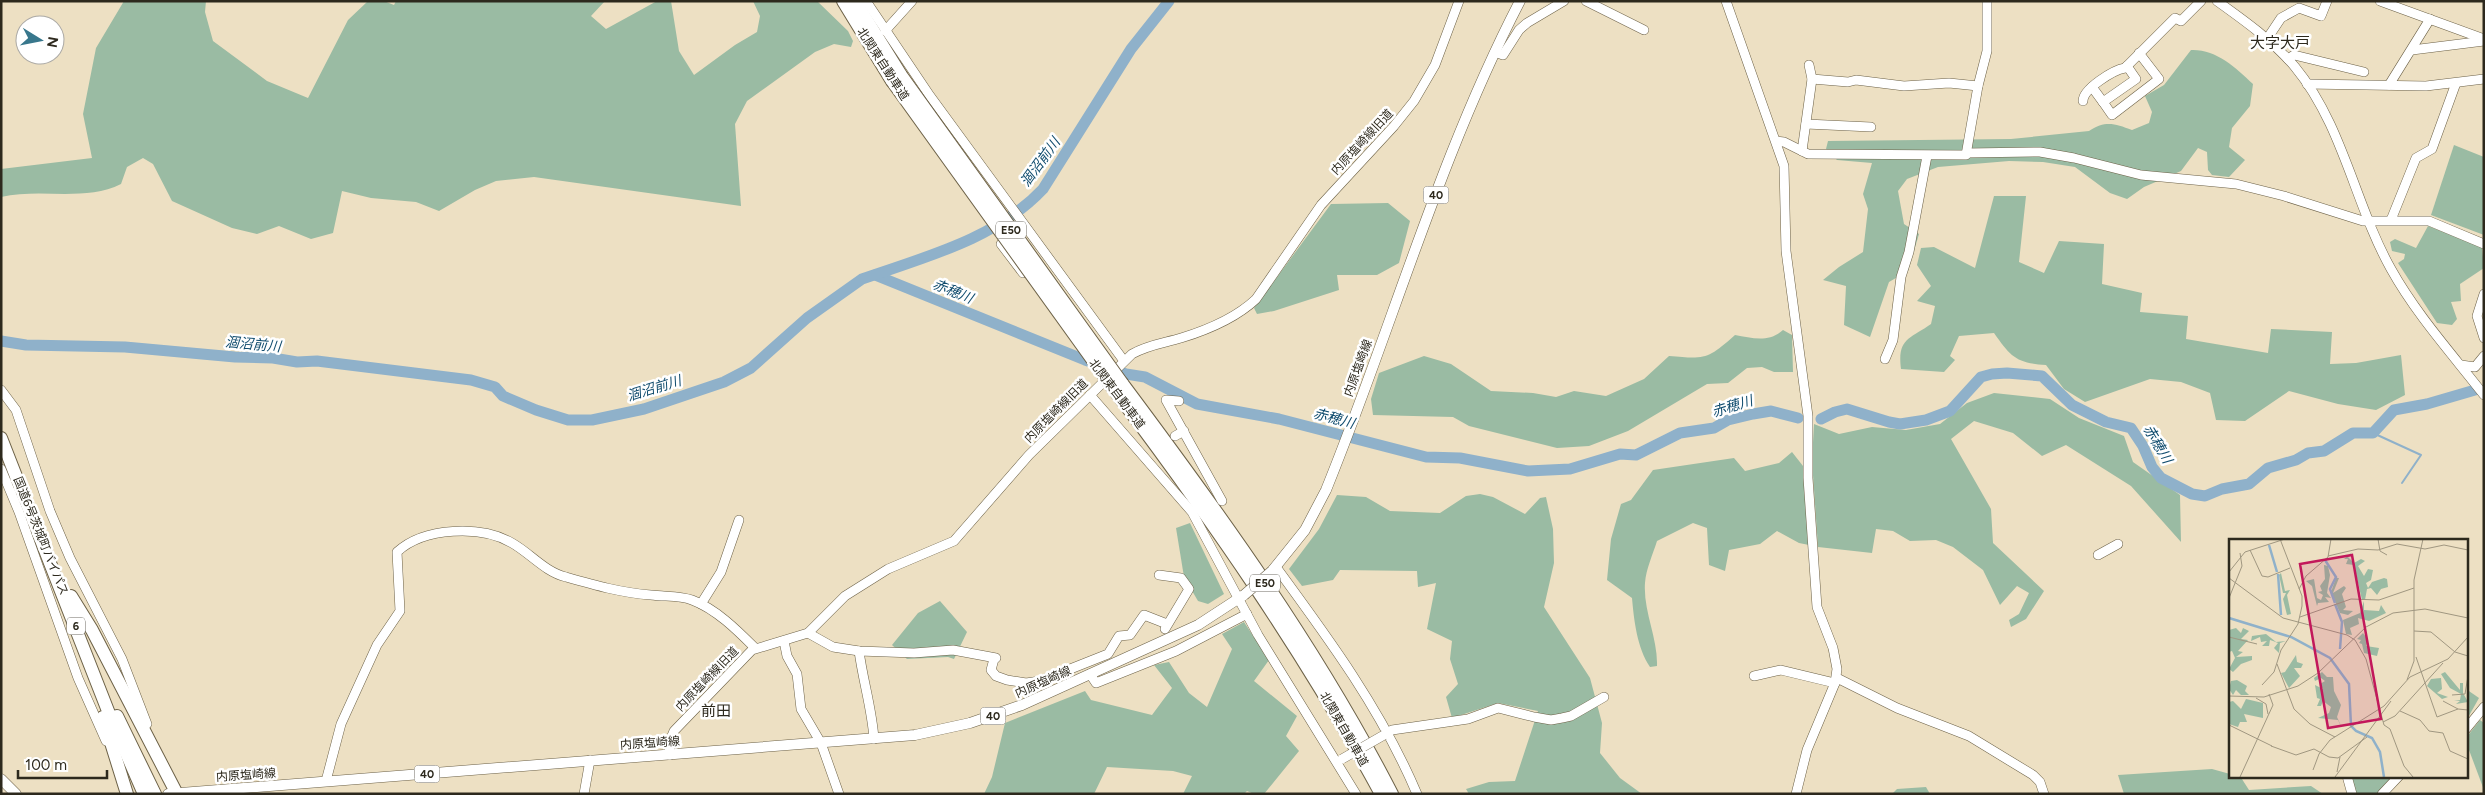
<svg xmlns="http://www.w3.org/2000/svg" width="2485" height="795" viewBox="0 0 2485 795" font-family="Figtree,'Noto Sans JP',sans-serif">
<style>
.green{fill:#9abba3}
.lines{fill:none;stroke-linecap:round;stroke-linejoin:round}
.stream{stroke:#8fb1ca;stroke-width:2}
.river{stroke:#8fb1ca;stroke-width:11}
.minor-casing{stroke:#6c6147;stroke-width:10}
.major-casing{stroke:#6c6147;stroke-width:11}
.highway-casing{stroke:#6c6147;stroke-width:14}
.minor{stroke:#fff;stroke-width:9}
.major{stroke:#fff;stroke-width:10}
.highway{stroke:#fff;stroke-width:12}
.minor-bridge-casing{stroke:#6c6147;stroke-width:10;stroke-linecap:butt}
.major-bridge-casing{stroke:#6c6147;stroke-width:11;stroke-linecap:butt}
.highway-bridge-casing{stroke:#6c6147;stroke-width:14;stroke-linecap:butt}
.minor-bridge{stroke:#fff;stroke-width:9}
.major-bridge{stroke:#fff;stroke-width:10}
.highway-bridge{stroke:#fff;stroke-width:12}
.labels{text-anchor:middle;stroke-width:5;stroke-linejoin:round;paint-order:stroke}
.shield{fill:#fff;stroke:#6c6961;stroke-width:1}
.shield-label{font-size:11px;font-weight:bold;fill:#2d291d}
.street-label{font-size:12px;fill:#2d291d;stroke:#fff}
.water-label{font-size:14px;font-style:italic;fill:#104c6e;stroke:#fff}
.quarter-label{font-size:15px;fill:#2d291d;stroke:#fff}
.inset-river{fill:none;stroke:#8fb1ca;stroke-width:2.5}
.inset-road{fill:none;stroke:#a09781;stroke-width:1}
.view{fill:#c2185b;fill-opacity:0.15;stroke:#c2185b;stroke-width:2.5}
.inset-edge{fill:none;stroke:#2d291d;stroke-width:2.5}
</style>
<rect width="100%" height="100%" fill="#ede0c3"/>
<g class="green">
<path d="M124,1H206L205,12L213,41L267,81L308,98L348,20L368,1H384L394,5L396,1H605L591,16L606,29L657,1H671L679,51L694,75L735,45L757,32L760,16L753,1H817L848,31L853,41L851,47L834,44L815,52L747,101L735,124L741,206L534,177L496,181L475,190L439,211L416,202L371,198L342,191L333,233L311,239L279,226L257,234L232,228L172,201L153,164L143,158L127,167L121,184C85,202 40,188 1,197V169L92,158L83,114L96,48Z"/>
<path d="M2191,50C2216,49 2235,67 2253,84L2250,106L2232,128L2229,147L2245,160L2229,177L2212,175L2208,170L2207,152L2198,148L2181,171L2144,187L2127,199L2110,193L2075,167L2043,162L2009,161L1938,167L1907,179L1898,191L1904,224L1919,234L1908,271L1889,282L1870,337L1844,325L1846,286L1823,280L1839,267L1863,252L1868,209L1863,194L1872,163L1837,160L1826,149L1828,141L2011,139L2089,131C2106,120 2115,124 2132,130L2149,123L2152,112L2145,96L2164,85Z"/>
<path d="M2454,145L2484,157V235L2431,215Z"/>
<path d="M1994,196H2026L2019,262L2044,273L2059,241L2104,244L2102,284L2142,293L2140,312L2188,316L2186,339L2268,353L2271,329L2332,332L2330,364L2356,363L2401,355L2405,395L2376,410L2338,404L2289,391L2245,421L2216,420L2210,393L2181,382L2150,379L2085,402L2064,389L2046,365C2016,363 2011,357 1994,333L1959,336L1950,356L1955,360L1944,372L1901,369C1897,338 1910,339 1931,324L1935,306L1917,301L1931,286L1917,265L1921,248L1934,247L1975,268Z"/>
<path d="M1388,203L1410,221L1399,263L1377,275H1337L1339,290L1274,311L1257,314L1254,308L1331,204Z"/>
<path d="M2428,226L2482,247L2484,268L2460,284L2461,301L2451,302L2457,319L2452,325L2437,323L2398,263L2404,259L2405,254L2392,251L2390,242L2395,239L2416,248Z"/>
<path d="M1783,330L1792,335L1793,372H1774L1762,367L1747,368L1728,383L1707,384L1628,431L1589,446L1557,448L1469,426L1453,417L1373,415L1371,399L1379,373L1424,356L1451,364L1491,391L1533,393L1556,397L1574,391L1606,396L1644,379L1669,356C1705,359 1707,360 1735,335C1752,338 1769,343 1783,330Z"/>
<path d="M1994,393L2050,399L2079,418L2124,436L2133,462L2180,495L2181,542L2131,486L2066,445L2042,456L2013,433L1974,421L1951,439L1991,509L1993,543L2044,591L2026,619L2011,627L2009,620L2019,614L2029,593L2017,586L2000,605L1983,570L1953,547L1936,540L1910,541L1893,531L1876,529L1872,553L1818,547L1812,461L1814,424L1839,434L1872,427L1906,430L1940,424L1967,403Z"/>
<path d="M1792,452L1803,466L1809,545L1799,543L1777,531L1760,544L1729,550L1725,571L1709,565L1707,528L1693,523L1657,541C1653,554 1646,569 1645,583C1643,611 1658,638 1657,666L1650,667C1637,648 1634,620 1632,598L1607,580L1611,539L1621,504L1631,500L1653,470L1734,458L1745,471L1779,463Z"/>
<path d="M1480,494L1493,497L1525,514L1540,498L1546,497L1553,529L1554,563L1544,607L1590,678L1602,723L1600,753L1620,778L1642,794H1469L1466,789L1489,782L1515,781L1538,711L1498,703L1452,718L1446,697L1458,684L1450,659L1452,641L1427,629L1436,583L1418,587L1417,571L1340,570L1333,580L1302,586L1289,569L1319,529L1337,495L1366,497L1390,511L1440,513L1466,496Z"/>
<path d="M1190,523L1224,594L1208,604L1198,601L1184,577L1176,528Z"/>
<path d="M940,601L967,632L954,659L948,657L907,659L892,645L918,613Z"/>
<path d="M1244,622L1269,660L1254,681L1297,716L1286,736L1299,751L1264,794H1254L1247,791L1244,794H1183L1192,776L1173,771L1107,767L1094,794H984L992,777L1005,723L1085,691L1091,700L1152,715L1172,688L1154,665L1169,662L1189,693L1207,707L1232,649L1222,634Z"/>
<path d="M2466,689L2479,698L2466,721Z"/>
<path d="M2480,720L2484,723V790L2466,742V738Z"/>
<path d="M2212,769L2230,774V776H2240L2249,790L2311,786L2323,794H2124L2118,775Z"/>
<path d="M2349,776H2396L2380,794H2357Z"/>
<path d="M1926,787L1930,794H1892L1897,789Z"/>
</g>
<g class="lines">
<path class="stream" d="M2373,433L2421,455L2402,483"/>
<g class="river">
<path d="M875,275L1085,360L1126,374L1145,377L1197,404L1279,419L1426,457L1460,458L1528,471L1570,469L1620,454L1636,455L1680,433L1714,428L1728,420L1753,414L1771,411L1798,418"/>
<path d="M1,341L26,345L125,347L235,357L273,358L297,362L317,361L471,380L495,387L503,396L536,410L568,420H592L644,409L724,382L751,368L807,318L862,279C925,257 996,239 1043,189L1131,49L1169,1"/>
<path d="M1821,419L1835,412L1847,409L1889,422L1900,424L1926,420L1950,411L1981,377L1992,374L2007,373L2042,376L2072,405L2106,422L2131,428L2143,446L2152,467L2161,478L2192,494L2205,496L2222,489L2249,484L2268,468L2296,460L2308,453L2324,451L2353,433H2373L2394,410L2427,404L2475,390"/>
</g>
<defs>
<g id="minor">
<path d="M866,1L930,96L1124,361"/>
<path d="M1586,1L1644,30"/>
<path d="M1726,1L1784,166L1786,251L1808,416V478L1817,607L1833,648L1837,669L1835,683L1807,750L1796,794"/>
<path d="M2217,1C2245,21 2273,41 2295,67C2343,125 2355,205 2391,269C2416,314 2452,354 2484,395"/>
<path d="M2380,1L2484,39"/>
<path d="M885,31L912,1"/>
<path d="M2267,39L2281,18L2299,8L2321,16L2327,1"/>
<path d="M2412,50L2484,41"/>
<path d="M1495,52L1503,55L1519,30L1527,23L1564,1"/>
<path d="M2288,59L2294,55L2364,72"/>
<path d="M1812,79L1848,82L1856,80L1904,86L1949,83L1978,86"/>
<path d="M2307,84L2426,86L2484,79"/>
<path d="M2389,85L2430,19"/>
<path d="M2092,87L2103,102L2136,79L2127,66"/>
<path d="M2083,101C2083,89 2113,70 2125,68L2175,18L2181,21L2201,1"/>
<path d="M2103,102L2112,115L2159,79L2139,53"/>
<path d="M1806,124L1871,127"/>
<path d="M1776,141L1784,142L1808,154L1966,155L1978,86L1987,51V1"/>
<path d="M1802,151L1812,79L1809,65"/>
<path d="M1967,153L2040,152L2074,158L2141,175L2236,184L2284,196L2363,221H2429L2484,244"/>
<path d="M2391,220L2416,158L2432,149L2456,83"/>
<path d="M1001,244L1023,273"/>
<path d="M2484,294L2477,316L2484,338"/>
<path d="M1885,359L1893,340L1901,277L1909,252L1927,156"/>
<path d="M2461,365L2475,367L2484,356"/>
<path d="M1,390L16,410L50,511L70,558L122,659L147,724"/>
<path d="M1090,395L1192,512L1258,635L1356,794"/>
<path d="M1179,401L1166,400L1222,501"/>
<path d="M1175,436L1184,431"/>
<path d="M1,469L19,512L78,678L106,741"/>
<path d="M2098,555L2118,544"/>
<path d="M1276,567C1329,639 1382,711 1417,794"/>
<path d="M1159,575L1181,578L1189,589L1165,629"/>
<path d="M701,604L721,572L739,520"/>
<path d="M808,633L833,647L859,651L914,653L953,650L996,658"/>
<path d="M784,641L787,656L797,674L801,709L821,743L839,794"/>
<path d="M859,651C863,681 872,709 874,739"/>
<path d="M994,659L991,670L996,676L1007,680L1026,683L1040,681L1108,654L1119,636L1130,635L1144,615L1167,624"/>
<path d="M1090,674L1096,683L1176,651L1247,614"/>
<path d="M1754,676L1781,670L1835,683"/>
<path d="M1837,678L1897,708L1969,736L2033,775L2040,782L2044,794"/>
<path d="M2466,729L2484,707"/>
<path d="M1385,735L1392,730L1468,719L1498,708L1534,717L1551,720L1562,718L1571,716L1604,697"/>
<path d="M670,755L669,743L674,731L752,650L808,633L845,596L888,569L954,541L1029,455L1132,354C1147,345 1164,343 1181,338C1207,330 1236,318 1256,299L1321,205L1394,126L1414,101L1435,65L1459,1"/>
<path d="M2347,776L2352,794"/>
<path d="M326,781L341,724L377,645L400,611L397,552C424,527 481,525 512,543C530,553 545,572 566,577C594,585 622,593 651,595C665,597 679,595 692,600C716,609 737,630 755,648"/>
<path d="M584,794L590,760"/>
<path d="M2382,794L2399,776"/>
</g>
<g id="major">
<path d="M1272,571L1305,530L1326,490C1392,328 1439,157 1520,1"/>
<path d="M1,779L16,794"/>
<path d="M168,794L915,735L970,723L1022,705L1198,625L1244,595"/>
</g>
<g id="highway">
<path d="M843,1L892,81"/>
<path d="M855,1L901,75"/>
<path d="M1122,383C1220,514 1317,648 1392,794"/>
<path d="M1112,387C1210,517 1303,650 1381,794"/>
<path d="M1,438L110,716L144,794"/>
<path d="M71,596L92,630L177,794"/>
<path d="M117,716L155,794"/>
<path d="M103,717L127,794"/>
</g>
</defs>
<use href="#minor" class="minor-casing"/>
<use href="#major" class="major-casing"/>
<use href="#highway" class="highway-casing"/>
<use href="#minor" class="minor"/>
<use href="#major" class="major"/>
<use href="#highway" class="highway"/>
<defs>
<path id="minor-bridge" d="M1342,759L1384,735"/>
<path id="major-bridge" d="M1244,595L1272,571"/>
<g id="highway-bridge">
<path d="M901,75L1122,383"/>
<path d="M892,81L1112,387"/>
</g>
</defs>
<use href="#minor-bridge" class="minor-bridge-casing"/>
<use href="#major-bridge" class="major-bridge-casing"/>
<use href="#highway-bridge" class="highway-bridge-casing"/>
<use href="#minor-bridge" class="minor-bridge"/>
<use href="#major-bridge" class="major-bridge"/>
<use href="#highway-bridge" class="highway-bridge"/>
</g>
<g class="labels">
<g class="shield">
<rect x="1423.5" y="186.5" width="25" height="17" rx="4"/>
<rect x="996" y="221.5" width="30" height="17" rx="4"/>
<rect x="1250" y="574.5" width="30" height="17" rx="4"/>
<rect x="67" y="617.5" width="18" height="17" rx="4"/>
<rect x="980.5" y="707.5" width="25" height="17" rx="4"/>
<rect x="414.5" y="765.5" width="25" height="17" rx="4"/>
</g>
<g class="shield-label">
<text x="1436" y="199">40</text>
<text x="1011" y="234">E50</text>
<text x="1265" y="587">E50</text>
<text x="76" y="630">6</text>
<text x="993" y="720">40</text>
<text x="427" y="778">40</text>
</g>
<g class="street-label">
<text transform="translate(883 64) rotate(57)" y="4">北関東自動車道</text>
<text transform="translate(1362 142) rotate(-47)" y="4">内原塩崎線旧道</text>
<text transform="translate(1358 368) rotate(-70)" y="4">内原塩崎線</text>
<text transform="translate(1117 394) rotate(53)" y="4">北関東自動車道</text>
<text transform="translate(1056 411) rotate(-45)" y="4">内原塩崎線旧道</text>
<text transform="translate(41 536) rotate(68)" y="4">国道6号茨城町バイパス</text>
<text transform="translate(707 679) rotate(-46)" y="4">内原塩崎線旧道</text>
<text transform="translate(1043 682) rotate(-24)" y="4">内原塩崎線</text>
<text transform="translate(1344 729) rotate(60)" y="4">北関東自動車道</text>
<text transform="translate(650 743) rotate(-4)" y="4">内原塩崎線</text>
<text transform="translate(246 775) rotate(-4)" y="4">内原塩崎線</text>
</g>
<g class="water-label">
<text transform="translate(1040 162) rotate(-54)" y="5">涸沼前川</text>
<text transform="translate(953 291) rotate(22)" y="5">赤穂川</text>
<text transform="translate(253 344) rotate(5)" y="5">涸沼前川</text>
<text transform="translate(654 388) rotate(-17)" y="5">涸沼前川</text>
<text transform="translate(1732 406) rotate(-17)" y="5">赤穂川</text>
<text transform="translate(1334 418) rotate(15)" y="5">赤穂川</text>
<text transform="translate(2158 444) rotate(59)" y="5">赤穂川</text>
</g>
<g class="quarter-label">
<text x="2280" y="48">大字大戸</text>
<text x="716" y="716">前田</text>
</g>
</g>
<g transform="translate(2229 539)">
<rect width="239" height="239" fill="#ede0c3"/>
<path d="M123,13L119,18L125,24L132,20L136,22L129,27L135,37L139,30L144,31L142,41L137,44L139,49L143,43L155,39L158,40L159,48L152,50L148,56L142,49L138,50L136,61H133L125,26L117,25L119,20H115ZM95,26L99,27L101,36L98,54L102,59L96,58L100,63L89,64L88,67L83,47L77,42L85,40L88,59L92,61L94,56L89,53L93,52L91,47L96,40ZM52,34L56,52L61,51L58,56L62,75L58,76L54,60L57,54H54L50,36ZM107,39H110L104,54L115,47L117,49L113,55L117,68L114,71L124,72L119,76L111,74L102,53ZM135,62V71L150,72L152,66L157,74L140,82L129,79L130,85L121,89L123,96L117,95L114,81L131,74ZM14,89L20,92L12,100L19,101L9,112L14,113L7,118L23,117V121L12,125L4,133L0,130L6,119L3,112L0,113V91L7,89L12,94ZM134,94L139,101L137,107L150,109L148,117L135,114L133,105L130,104L132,101L128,100ZM37,95L47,103L57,102L51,104L50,114L45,109L49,104L44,102L41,101L40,107H33L38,102L32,103L31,98L22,102L23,97ZM67,116L68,123L74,125L72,129H65L71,137L60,149L52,134L56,133ZM93,133L98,138H104L105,152L112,166L108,178L114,191L109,181L89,179L100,174L102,168L94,162L92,167H88L91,160L88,159L86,146L94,150L91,145L96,142L92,139L86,142L85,139ZM216,133L231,151V144H234V154L239,163L227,165L231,162L225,161H231L232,155L221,149L212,135ZM212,139L213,150L208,154L219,158L213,160L198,147L202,140ZM8,141L18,147L16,152L20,156H12L7,151L4,156L0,150L2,142ZM17,160L34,164V179L15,175L18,183H11L9,188L0,185V163L4,162L12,170Z" fill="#9abba3"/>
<path class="inset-river" d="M40,6L48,33M96,21L107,38L101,50L106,64M49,35L52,76M106,65L113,83L111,110M0,79L62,98L101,119L120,145L122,187L127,192L143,199L151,213L155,238"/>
<path class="inset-road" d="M149,0L151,12L158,16M21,11L33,37L39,38L61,29M99,17L129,10L149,11L168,5L196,10L215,6L239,11M0,33L16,13L56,0M0,39L54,79L118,96L126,101L137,120L155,186L161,190L175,227L184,238M70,50L77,37L99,18L102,0M0,59L13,27L11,14M71,78L122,60L150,61L185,49M185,92L202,93L226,113L239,117M0,98L28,105M187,118L208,178L229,170L239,171M48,125L65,170L81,185L106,198M178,141L185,122V41L194,0M33,146L45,133L52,111L69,85L73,67V57L51,0M223,156L236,155L239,137M0,157L35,158L69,147L89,134L137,88L164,74L196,70L239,79M27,159L37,165L39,175M214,162L229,170M171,172L191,181L200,192L214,194L221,212L239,220M154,183L166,177L214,124M0,186L43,207M42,207L67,216L85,210L100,218L109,219L138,198M84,231L90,215L101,201L155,167L181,138L219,120L239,98M108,233L111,218M11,238L44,166L40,155M106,238L162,162"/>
<path class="view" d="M123,16L152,180L99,189L71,25Z"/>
<rect width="239" height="239" class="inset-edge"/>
</g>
<rect width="2485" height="795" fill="none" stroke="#2d291d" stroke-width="5"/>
<g transform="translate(40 40) rotate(100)"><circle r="24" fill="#ffffff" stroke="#aba9a5"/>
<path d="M0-4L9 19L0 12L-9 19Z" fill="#38778c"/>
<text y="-8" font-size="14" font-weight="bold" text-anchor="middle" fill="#2d291d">N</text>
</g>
<path d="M18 770v8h89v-8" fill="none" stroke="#2d291d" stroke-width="2.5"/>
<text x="25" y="770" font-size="15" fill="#2d291d" stroke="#ffffff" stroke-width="4" paint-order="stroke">100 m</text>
</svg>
